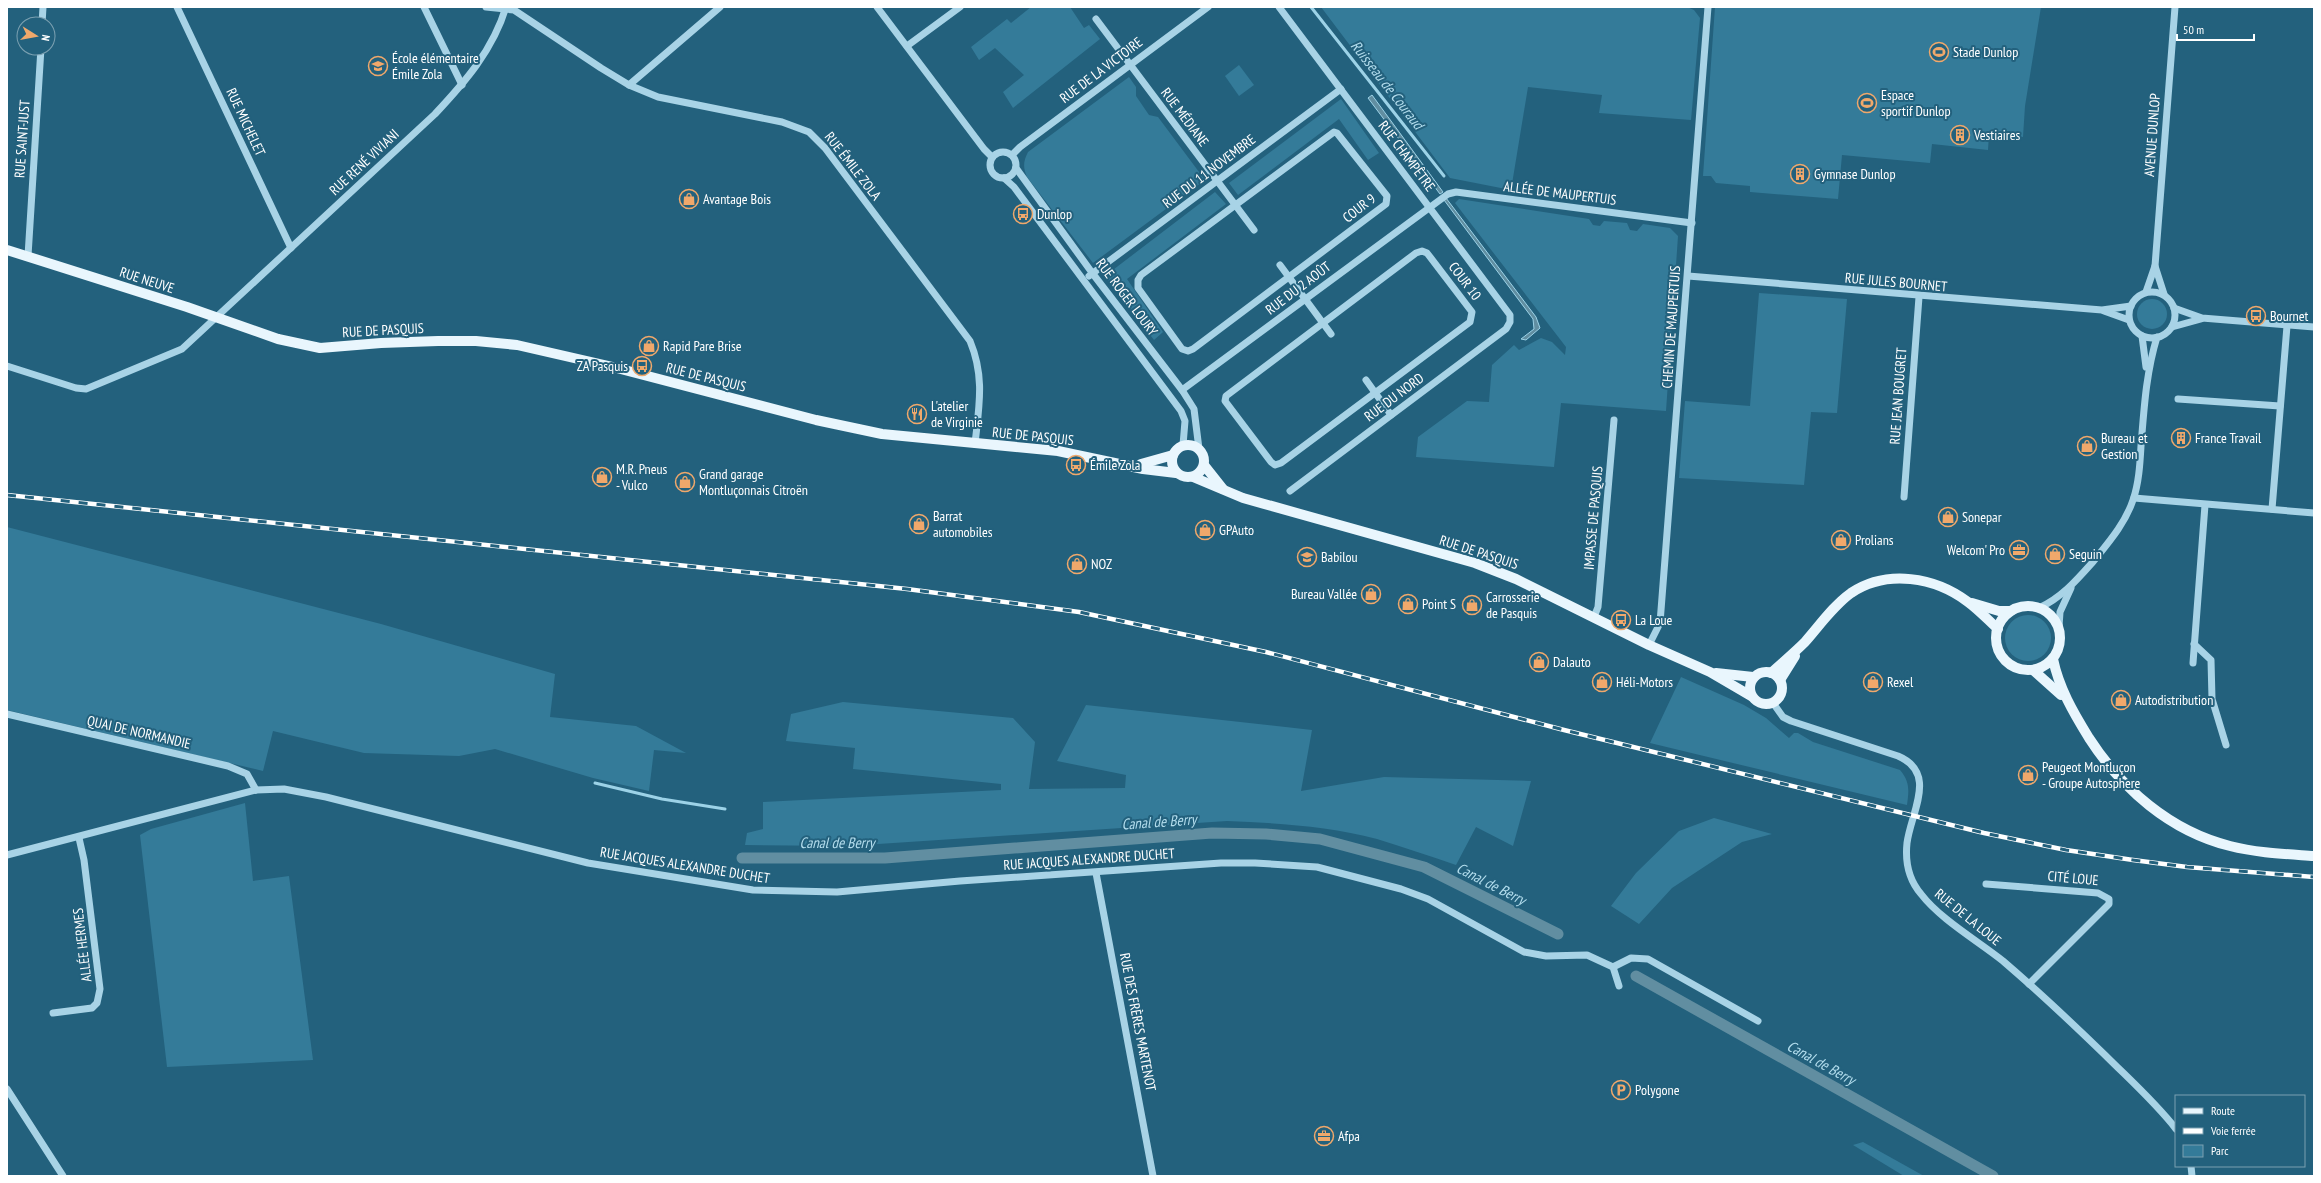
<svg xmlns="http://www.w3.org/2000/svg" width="2321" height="1183" viewBox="0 0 2321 1183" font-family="'PT Sans Narrow',sans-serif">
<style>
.green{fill:#347b99}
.water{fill:#618ea1;stroke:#9cd2e7}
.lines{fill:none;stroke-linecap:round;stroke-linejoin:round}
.stream{stroke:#9cd2e7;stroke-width:3}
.canal{stroke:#618ea1;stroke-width:11}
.minor{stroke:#a8d3e6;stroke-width:7}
.major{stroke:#e9f6fd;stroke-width:10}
.rail-casing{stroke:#fff;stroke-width:4.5}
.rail{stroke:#23617d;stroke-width:3;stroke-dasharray:9;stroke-linecap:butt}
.labels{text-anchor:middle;stroke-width:4;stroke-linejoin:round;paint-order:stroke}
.poi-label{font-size:14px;fill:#fff;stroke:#23617d;text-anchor:start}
.street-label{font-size:14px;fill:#fff;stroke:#23617d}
.water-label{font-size:15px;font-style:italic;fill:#b3dded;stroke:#23617d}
</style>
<rect width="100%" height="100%" fill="#23617d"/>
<g class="green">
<path d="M1031,7H1070L1084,28L1089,25L1100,39L1013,108L1003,92L1024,75L995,48L979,60L971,47L1007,19L1011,23Z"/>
<path d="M1321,7H1687L1694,10L1700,18L1691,120L1599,113L1602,95L1528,87L1511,190L1450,178Z"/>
<path d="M1715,7H2041L2025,106L2023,137L1989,134L1988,150L1932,144L1930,163L1842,155L1838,199L1750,192V186L1716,183L1711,176H1703Z"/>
<path d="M1239,65L1254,85L1239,96L1225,76Z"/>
<path d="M1129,77L1136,87V96L1149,115L1158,117L1205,180L1093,263L1027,177C1023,167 1023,162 1028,152Z"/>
<path d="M1341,99L1379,153L1368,160L1339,119L1238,195L1229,183Z"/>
<path d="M1215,192L1226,204L1127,279L1163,332L1154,340L1105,276Z"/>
<path d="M1459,199L1589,219L1593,225L1600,226L1604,221L1627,223L1630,230L1637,231L1643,224L1670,228L1678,236L1666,411L1561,403L1554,467L1416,457L1418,437L1467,401L1489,402L1492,365L1514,345L1519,350L1541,338L1552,342L1565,355L1566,347L1455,203Z"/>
<path d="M1759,293L1847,299L1837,413L1811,412L1804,485L1679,478L1685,401L1750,406Z"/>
<circle cx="2152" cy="314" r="15"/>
<path d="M7,527L381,624L555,674L550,717L636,726L686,753L654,750L649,791L593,778L495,749L459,756L364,753L273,731L263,771L7,710Z"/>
<circle cx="2028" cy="638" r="23"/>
<path d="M1681,677L1744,705L1766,718L1789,738L1794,733H1798L1813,742L1900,770C1910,782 1909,790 1907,805L1650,743Z"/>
<path d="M843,702L1013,718L1035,742L1029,789L1125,788L1126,775L1057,761L1086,705L1312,730L1301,791L1384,777L1531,781L1513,846L1476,827L1456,865C1430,856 1403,847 1377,839C1328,826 1278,823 1227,821L848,846L745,845L747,833L763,829V802L1001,790V784L853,769L855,748L786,741L791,714Z"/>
<path d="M245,803L253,881L289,876L313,1060L167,1067L140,835L151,829Z"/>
<path d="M1714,818L1772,834L1742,842L1672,888L1639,924L1611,906L1636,873L1679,831Z"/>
<path d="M1863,1142L1924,1176H1904L1853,1145Z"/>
</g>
<g class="water">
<path d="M1372,95L1443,192L1440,194L1368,98Z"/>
<path d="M1446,198L1536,317L1540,328L1526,340L1521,339L1534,329L1533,319L1444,200Z"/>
</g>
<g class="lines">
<g class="stream">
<path d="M1311,7L1444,176"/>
<path d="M595,783L662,799L725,809"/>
</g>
<g class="canal">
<path d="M742,858H885L1212,833L1266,834L1320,839L1424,867L1558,934"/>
<path d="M1636,976L1993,1176"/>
</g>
<g class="minor">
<path d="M177,7L291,248"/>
<path d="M424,7L462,85"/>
<path d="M486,7L514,10L601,68L629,85L658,97L782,122L809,132L825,148L970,341C985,377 979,406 975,444"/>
<path d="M877,7L984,149L992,157"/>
<path d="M1279,7L1510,315V322L1506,329L1290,491"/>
<path d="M1096,19L1254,230"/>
<path d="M42,24L43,7"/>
<path d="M907,46L960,7"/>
<path d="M629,85L720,7"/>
<path d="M1334,132L1337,133L1387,196L1386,204L1193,349L1188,351L1182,349L1138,288V280L1141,275Z"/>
<circle cx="1003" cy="165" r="13"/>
<path d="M1012,155L1020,147L1208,7"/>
<path d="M1016,168L1093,274L1182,390L1194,409L1199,449"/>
<path d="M1004,178L1014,187L1181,411L1185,421L1183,445"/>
<path d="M1422,251L1427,253L1472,312L1470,322L1281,463L1275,465L1271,462L1225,401L1226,396L1416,253Z"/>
<path d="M28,256L41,48"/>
<path d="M1280,265L1331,334"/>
<path d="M2155,266L2164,294"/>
<path d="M1089,276L1341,89"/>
<path d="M1688,276L2102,310L2131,306"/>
<circle cx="2152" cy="315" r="23"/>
<path d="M2146,292L2155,266L2175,7"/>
<path d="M2174,308L2202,318L2314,327"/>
<path d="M2104,311L2129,320"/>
<path d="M2172,327L2201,319"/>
<path d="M2142,336L2146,367"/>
<path d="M7,366L76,388L86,389L182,349L435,114C465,82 493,50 506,7"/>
<path d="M1366,380L1391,415"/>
<path d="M1182,390L1448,194L1456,192L1692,223"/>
<path d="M2178,399L2280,406"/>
<path d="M1904,497L1919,297"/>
<path d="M2134,498L2314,513"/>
<path d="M2272,509L2287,326"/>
<path d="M2039,608C2061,598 2076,581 2092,563C2108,543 2125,524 2133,500C2139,483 2140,463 2141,446C2144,409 2146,373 2157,337"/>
<path d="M1594,617L1598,607L1614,420"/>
<path d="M2059,627L2060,612L2071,588"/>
<path d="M2194,644L2211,660L2212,699L2226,745"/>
<path d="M1649,645L1660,623L1708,7"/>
<path d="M2193,663L2205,505"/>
<path d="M1773,703L1783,717L1791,721L1898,756C1938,773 1911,812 1907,843C1905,862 1909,880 1921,894C1940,919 1978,941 2003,961C2038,991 2072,1023 2105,1055C2129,1079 2155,1102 2176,1129"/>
<path d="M7,714L228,766L247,774L256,790"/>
<path d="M7,855L256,790L284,789L326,797L588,863L753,890L837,892L960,881L1221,863H1255L1317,867L1401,889L1428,899L1524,952L1546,956L1587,955L1613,967L1619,986"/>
<path d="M1096,873L1153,1176"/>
<path d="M1986,884L2098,893L2109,899V904L2029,984"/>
<path d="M1613,967L1631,958L1648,959L1758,1021"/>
<path d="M53,1013L92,1008L97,1003L100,989L84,860L79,838"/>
<path d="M7,1089L63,1176"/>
<path d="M2191,1166L2192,1176"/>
</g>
<g class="major">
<path d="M7,250L187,307L278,339L320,348L381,343L438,341H476L517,345L613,367L816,420L882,434L1058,451L1143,469L1176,473"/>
<circle cx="1188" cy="461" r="16"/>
<path d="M1141,464L1173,455"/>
<path d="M1204,465L1223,489"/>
<path d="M1193,477L1243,498L1475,563L1516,579L1649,645L1710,672L1751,696"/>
<path d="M1972,603L1999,611H2011"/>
<circle cx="2028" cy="638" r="32"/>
<path d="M2053,659C2059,688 2073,712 2089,738C2122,789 2170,831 2230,846C2257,853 2286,854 2314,856"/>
<path d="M2033,670L2061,695"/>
<circle cx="1766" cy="688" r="16"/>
<path d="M1716,673L1753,677"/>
<path d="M1771,673C1782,663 1794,653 1805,642C1820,625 1833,606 1851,593C1887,569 1935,577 1968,602C1979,610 1988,620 1998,629"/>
<path d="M1780,680L1795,656"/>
</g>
<defs>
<path id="rail" d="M7,495L907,589L1079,612L1266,652L1564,730L1984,833L2066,850L2133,860L2187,867L2314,877"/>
</defs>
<use href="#rail" class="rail-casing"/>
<use href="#rail" class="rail"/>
</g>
<defs>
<symbol id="stadium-ring" viewBox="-11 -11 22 22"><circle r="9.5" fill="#23617d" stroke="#f0a86b" stroke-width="1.5"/><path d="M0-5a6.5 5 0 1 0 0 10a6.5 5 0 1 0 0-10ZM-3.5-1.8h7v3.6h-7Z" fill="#f0a86b"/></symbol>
<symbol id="school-ring" viewBox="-11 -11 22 22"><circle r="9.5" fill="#23617d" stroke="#f0a86b" stroke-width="1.5"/><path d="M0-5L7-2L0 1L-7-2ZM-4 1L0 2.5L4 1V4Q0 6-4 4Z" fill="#f0a86b"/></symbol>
<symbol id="building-ring" viewBox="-11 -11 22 22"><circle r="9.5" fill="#23617d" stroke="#f0a86b" stroke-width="1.5"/><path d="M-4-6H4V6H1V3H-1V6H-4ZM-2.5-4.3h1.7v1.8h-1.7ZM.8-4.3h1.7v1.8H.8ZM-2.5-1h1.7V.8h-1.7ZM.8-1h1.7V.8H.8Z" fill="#f0a86b"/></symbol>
<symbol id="shop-ring" viewBox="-11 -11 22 22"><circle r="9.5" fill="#23617d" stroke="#f0a86b" stroke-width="1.5"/><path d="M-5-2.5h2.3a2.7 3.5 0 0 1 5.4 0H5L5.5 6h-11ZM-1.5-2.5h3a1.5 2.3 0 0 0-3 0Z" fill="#f0a86b"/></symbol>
<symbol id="bus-ring" viewBox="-11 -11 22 22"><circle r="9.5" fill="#23617d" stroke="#f0a86b" stroke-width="1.5"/><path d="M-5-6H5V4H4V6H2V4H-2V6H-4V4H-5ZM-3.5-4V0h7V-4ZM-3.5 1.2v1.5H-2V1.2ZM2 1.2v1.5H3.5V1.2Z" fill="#f0a86b"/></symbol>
<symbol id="restaurant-ring" viewBox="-11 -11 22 22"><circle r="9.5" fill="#23617d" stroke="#f0a86b" stroke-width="1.5"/><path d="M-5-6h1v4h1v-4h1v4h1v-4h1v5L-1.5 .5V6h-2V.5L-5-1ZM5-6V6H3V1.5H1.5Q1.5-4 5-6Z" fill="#f0a86b"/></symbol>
<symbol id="office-ring" viewBox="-11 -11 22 22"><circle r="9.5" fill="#23617d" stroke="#f0a86b" stroke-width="1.5"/><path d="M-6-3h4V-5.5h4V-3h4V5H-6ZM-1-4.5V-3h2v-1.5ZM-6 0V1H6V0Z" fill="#f0a86b"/></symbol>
<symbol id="parking-ring" viewBox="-11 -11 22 22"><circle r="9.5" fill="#23617d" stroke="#f0a86b" stroke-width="1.5"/><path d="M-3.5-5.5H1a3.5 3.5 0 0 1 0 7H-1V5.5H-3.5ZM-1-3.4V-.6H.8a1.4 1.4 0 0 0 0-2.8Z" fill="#f0a86b"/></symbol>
</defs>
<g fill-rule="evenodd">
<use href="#stadium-ring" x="1928" y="41" width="22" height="22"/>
<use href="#school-ring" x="367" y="55" width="22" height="22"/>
<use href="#stadium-ring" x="1856" y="92" width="22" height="22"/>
<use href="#building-ring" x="1949" y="124" width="22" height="22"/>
<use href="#building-ring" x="1789" y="163" width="22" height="22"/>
<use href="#shop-ring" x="678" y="188" width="22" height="22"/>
<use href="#bus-ring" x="1012" y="203" width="22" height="22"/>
<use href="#bus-ring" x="2245" y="305" width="22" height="22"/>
<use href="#shop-ring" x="638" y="335" width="22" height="22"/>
<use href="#bus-ring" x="631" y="355" width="22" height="22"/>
<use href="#restaurant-ring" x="906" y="403" width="22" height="22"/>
<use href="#building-ring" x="2170" y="427" width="22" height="22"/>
<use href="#shop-ring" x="2076" y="435" width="22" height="22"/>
<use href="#bus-ring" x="1065" y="454" width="22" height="22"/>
<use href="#shop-ring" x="591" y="466" width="22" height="22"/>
<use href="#shop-ring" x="674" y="471" width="22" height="22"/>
<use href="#shop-ring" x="1937" y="506" width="22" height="22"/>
<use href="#shop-ring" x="908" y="513" width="22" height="22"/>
<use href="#shop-ring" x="1194" y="519" width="22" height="22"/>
<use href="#shop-ring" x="1830" y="529" width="22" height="22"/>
<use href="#office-ring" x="2008" y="539" width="22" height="22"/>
<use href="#shop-ring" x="2044" y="543" width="22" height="22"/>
<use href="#school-ring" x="1296" y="546" width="22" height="22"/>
<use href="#shop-ring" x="1066" y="553" width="22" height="22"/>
<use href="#shop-ring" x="1360" y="583" width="22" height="22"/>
<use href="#shop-ring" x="1397" y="593" width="22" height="22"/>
<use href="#shop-ring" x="1461" y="594" width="22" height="22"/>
<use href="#bus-ring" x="1610" y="609" width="22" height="22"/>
<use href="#shop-ring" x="1528" y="651" width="22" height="22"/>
<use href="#shop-ring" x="1591" y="671" width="22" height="22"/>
<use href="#shop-ring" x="1862" y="671" width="22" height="22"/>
<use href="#shop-ring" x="2110" y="689" width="22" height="22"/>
<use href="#shop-ring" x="2017" y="764" width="22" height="22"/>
<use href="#parking-ring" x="1610" y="1079" width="22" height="22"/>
<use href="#office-ring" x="1313" y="1125" width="22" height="22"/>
</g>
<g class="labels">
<g class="poi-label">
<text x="1953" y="57">Stade Dunlop</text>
<text x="392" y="63">École élémentaire<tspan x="392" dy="16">Émile Zola</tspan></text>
<text x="1881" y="100">Espace<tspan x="1881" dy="16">sportif Dunlop</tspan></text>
<text x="1974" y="140">Vestiaires</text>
<text x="1814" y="179">Gymnase Dunlop</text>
<text x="703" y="204">Avantage Bois</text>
<text x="1037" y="219">Dunlop</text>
<text x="2270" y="321">Bournet</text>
<text x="663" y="351">Rapid Pare Brise</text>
<text x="628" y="371" text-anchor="end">ZA Pasquis</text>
<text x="931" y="411">L'atelier<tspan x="931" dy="16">de Virginie</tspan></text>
<text x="2101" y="443">Bureau et<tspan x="2101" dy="16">Gestion</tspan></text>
<text x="2195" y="443">France Travail</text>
<text x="1090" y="470">Émile Zola</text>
<text x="616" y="474">M.R. Pneus<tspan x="616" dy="16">- Vulco</tspan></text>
<text x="699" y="479">Grand garage<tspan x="699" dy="16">Montluçonnais Citroën</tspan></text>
<text x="933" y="521">Barrat<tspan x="933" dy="16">automobiles</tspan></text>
<text x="1962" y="522">Sonepar</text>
<text x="1219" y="535">GPAuto</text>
<text x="1855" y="545">Prolians</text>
<text x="2005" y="555" text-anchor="end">Welcom' Pro</text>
<text x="2069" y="559">Seguin</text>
<text x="1321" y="562">Babilou</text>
<text x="1091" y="569">NOZ</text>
<text x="1357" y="599" text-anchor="end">Bureau Vallée</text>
<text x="1486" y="602">Carrosserie<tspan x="1486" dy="16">de Pasquis</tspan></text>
<text x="1422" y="609">Point S</text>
<text x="1635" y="625">La Loue</text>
<text x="1553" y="667">Dalauto</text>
<text x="1616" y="687">Héli-Motors</text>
<text x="1887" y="687">Rexel</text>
<text x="2135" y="705">Autodistribution</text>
<text x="2042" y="772">Peugeot Montluçon<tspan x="2042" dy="16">- Groupe Autosphere</tspan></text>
<text x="1635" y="1095">Polygone</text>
<text x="1338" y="1141">Afpa</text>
</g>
<g class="street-label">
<text transform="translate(1101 70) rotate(-37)" y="5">RUE DE LA VICTOIRE</text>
<text transform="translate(1185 117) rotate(53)" y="5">RUE MÉDIANE</text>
<text transform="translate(246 122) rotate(65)" y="5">RUE MICHELET</text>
<text transform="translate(2152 135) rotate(-86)" y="5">AVENUE DUNLOP</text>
<text transform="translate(22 139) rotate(-86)" y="5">RUE SAINT-JUST</text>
<text transform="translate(1407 156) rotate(53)" y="5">RUE CHAMPÊTRE</text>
<text transform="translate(364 162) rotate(-43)" y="5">RUE RENÉ VIVIANI</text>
<text transform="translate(853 166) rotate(52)" y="5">RUE ÉMILE ZOLA</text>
<text transform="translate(1209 171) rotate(-37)" y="5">RUE DU 11 NOVEMBRE</text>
<text transform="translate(1560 193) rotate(7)" y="5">ALLÉE DE MAUPERTUIS</text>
<text transform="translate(1359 208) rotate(-38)" y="5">COUR 9</text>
<text transform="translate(147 280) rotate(18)" y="5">RUE NEUVE</text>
<text transform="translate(1465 281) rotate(53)" y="5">COUR 10</text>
<text transform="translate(1896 282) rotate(5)" y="5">RUE JULES BOURNET</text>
<text transform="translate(1298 288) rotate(-37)" y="5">RUE DU 2 AOÛT</text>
<text transform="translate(1127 297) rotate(53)" y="5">RUE ROGER LOURY</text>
<text transform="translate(1671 327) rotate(-86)" y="5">CHEMIN DE MAUPERTUIS</text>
<text transform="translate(383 330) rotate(-3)" y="5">RUE DE PASQUIS</text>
<text transform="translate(706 377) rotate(14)" y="5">RUE DE PASQUIS</text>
<text transform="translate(1898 396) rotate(-86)" y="5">RUE JEAN BOUGRET</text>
<text transform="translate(1394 397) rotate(-37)" y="5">RUE DU NORD</text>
<text transform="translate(1033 436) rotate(6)" y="5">RUE DE PASQUIS</text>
<text transform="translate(1593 518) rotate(-85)" y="5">IMPASSE DE PASQUIS</text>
<text transform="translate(1479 552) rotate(18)" y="5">RUE DE PASQUIS</text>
<text transform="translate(139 732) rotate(13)" y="5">QUAI DE NORMANDIE</text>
<text transform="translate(1089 859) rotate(-4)" y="5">RUE JACQUES ALEXANDRE DUCHET</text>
<text transform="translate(685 865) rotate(9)" y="5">RUE JACQUES ALEXANDRE DUCHET</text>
<text transform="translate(2073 878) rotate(5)" y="5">CITÉ LOUE</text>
<text transform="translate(1968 917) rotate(39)" y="5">RUE DE LA LOUE</text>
<text transform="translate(82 945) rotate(-97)" y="5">ALLÉE HERMES</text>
<text transform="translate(1138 1022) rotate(79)" y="5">RUE DES FRÈRES MARTENOT</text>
</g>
<g class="water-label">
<text transform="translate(1387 85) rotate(52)" y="5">Ruisseau de Couraud</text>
<text transform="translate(1159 822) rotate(-4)" y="5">Canal de Berry</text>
<text x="837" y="848">Canal de Berry</text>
<text transform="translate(1491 884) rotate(27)" y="5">Canal de Berry</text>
<text transform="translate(1821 1063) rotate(29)" y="5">Canal de Berry</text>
</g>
</g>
<rect width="2321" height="1183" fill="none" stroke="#ffffff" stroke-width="16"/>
<rect x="2175" y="1095" width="130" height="72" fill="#23617d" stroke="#7ba0b1"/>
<rect x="2183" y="1108" width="20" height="6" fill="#e9f6fd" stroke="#7ba0b1"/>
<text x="2211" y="1115" font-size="12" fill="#ffffff">Route</text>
<rect x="2183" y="1128" width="20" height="6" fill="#ffffff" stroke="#7ba0b1"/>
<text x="2211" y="1135" font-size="12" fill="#ffffff">Voie ferrée</text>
<rect x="2183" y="1145" width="20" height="12" fill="#347b99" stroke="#7ba0b1"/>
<text x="2211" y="1155" font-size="12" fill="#ffffff">Parc</text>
<g transform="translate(36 36) rotate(101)"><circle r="19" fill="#23617d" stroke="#7ba0b1"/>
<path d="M0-3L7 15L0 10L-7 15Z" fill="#f0a86b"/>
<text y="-6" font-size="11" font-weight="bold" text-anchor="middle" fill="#ffffff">N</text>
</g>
<path d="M2177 34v6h77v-6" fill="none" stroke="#ffffff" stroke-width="2"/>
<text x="2183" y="34" font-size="12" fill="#ffffff" stroke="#23617d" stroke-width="3" paint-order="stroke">50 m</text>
</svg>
